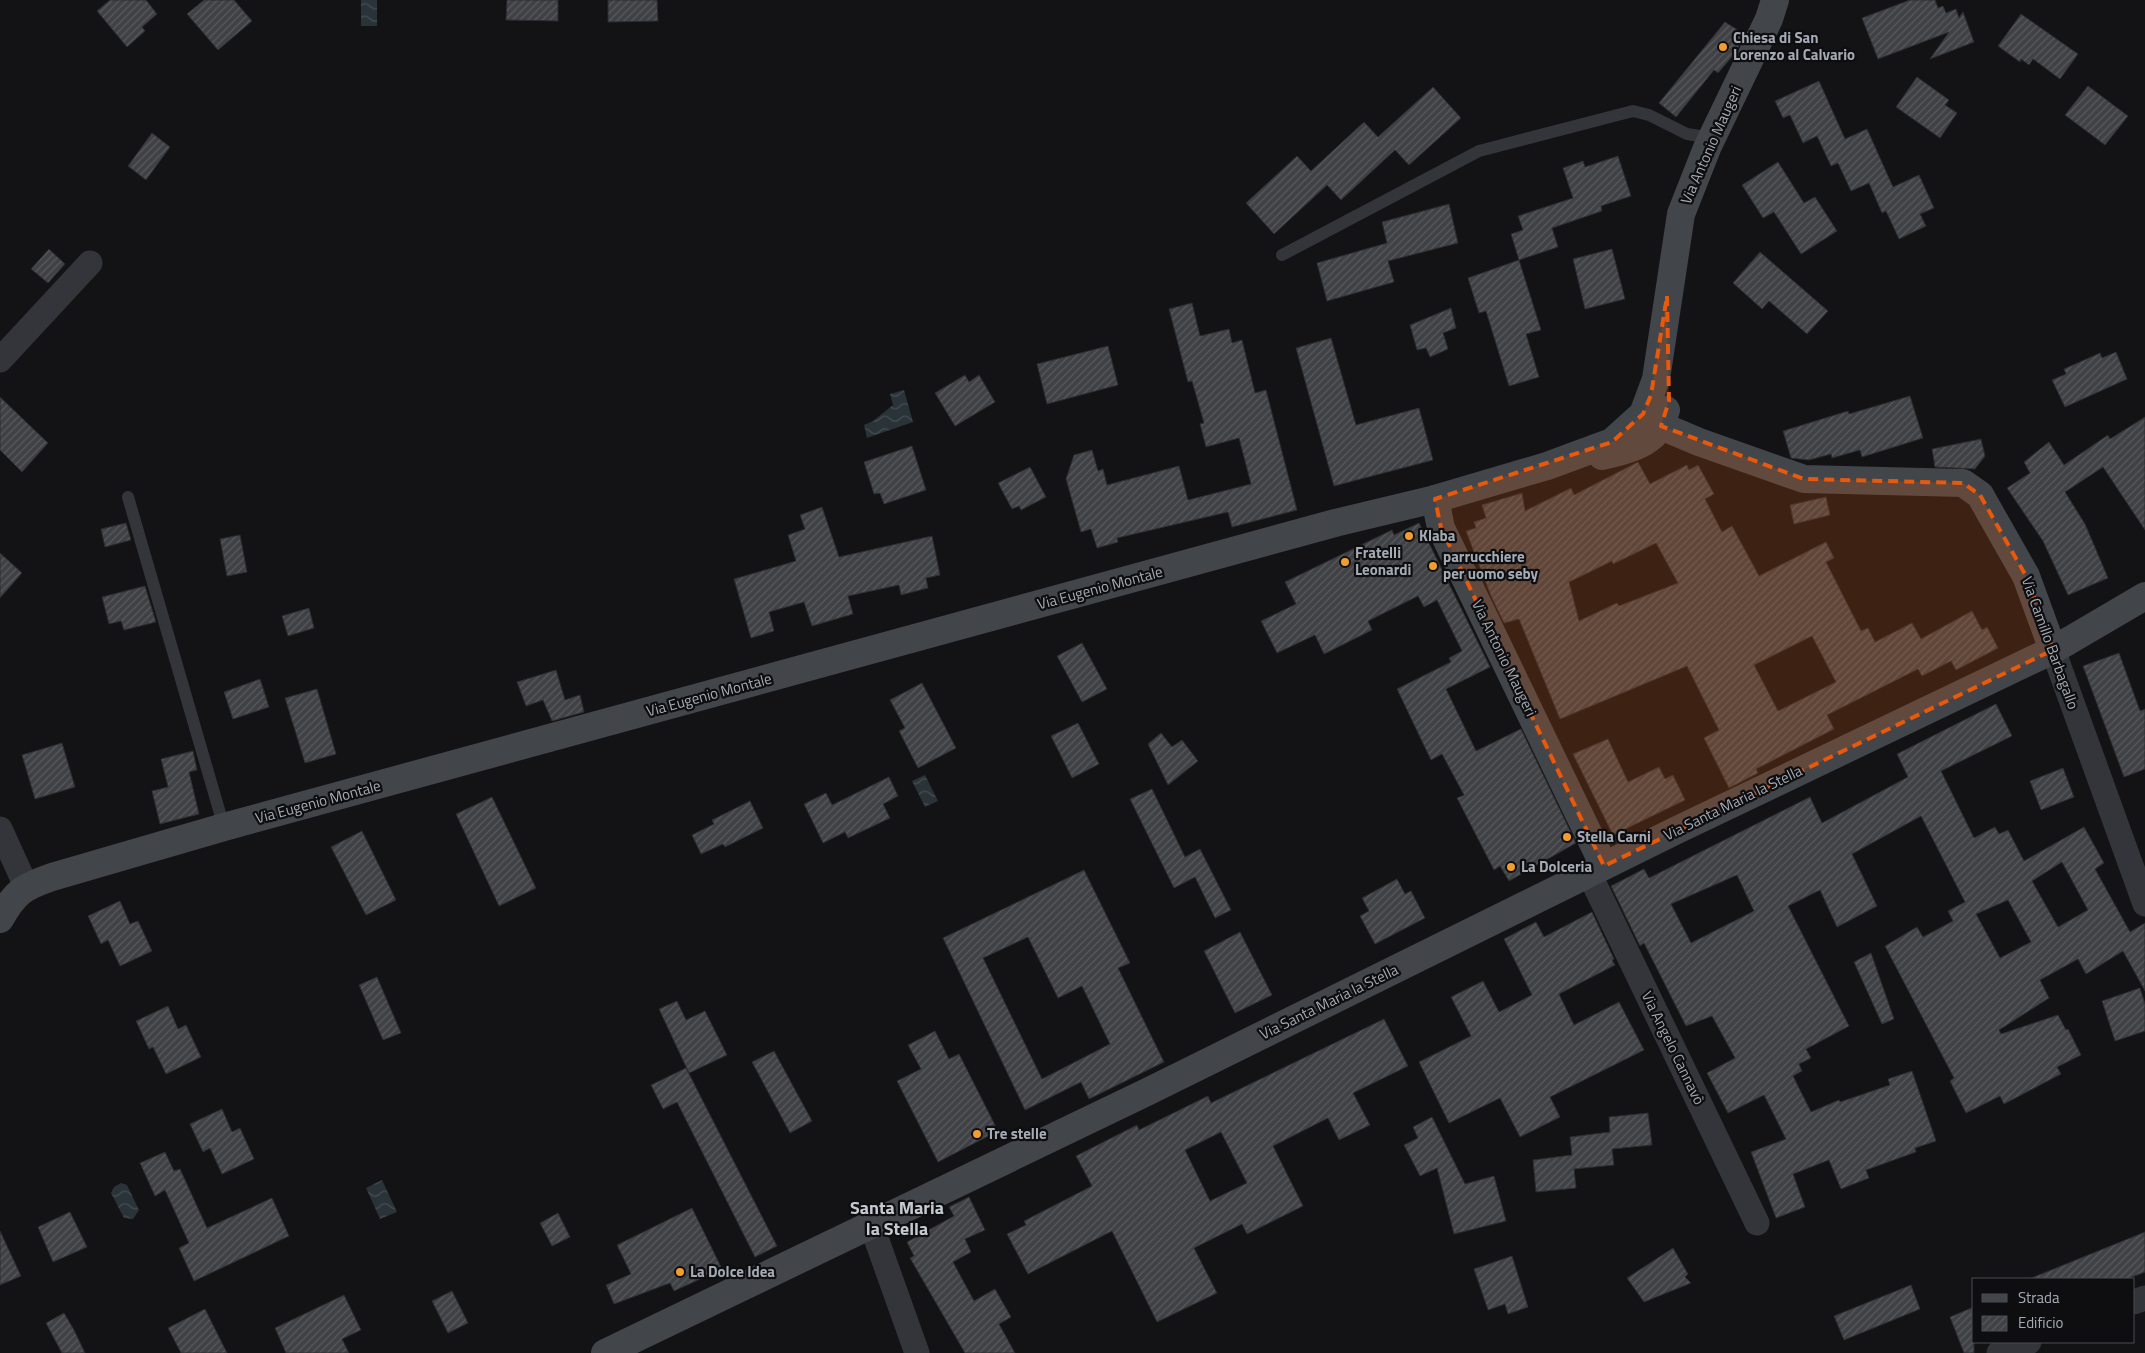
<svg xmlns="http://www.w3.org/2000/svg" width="2145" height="1353" viewBox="0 0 2145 1353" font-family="'Titillium Web',sans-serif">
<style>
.water{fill:url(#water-waves)}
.building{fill:url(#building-hatch);stroke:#2d2d31;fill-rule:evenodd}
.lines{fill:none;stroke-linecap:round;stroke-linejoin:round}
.lane{stroke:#34353a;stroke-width:12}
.street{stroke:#34353a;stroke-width:25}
.secondary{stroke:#42454a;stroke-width:28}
.marked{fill:#e8590c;fill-opacity:0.2;stroke:#e8590c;stroke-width:4;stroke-dasharray:10 6;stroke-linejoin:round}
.poi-dot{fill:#f19d2f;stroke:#0e0e10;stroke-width:2}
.labels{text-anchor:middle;stroke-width:4.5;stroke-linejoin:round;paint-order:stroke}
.poi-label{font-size:15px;font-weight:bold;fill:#a5abb5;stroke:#0e0e10;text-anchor:start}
.street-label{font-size:15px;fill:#a5abb5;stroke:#0e0e10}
.quarter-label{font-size:18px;font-weight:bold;fill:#c5cad1;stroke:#0e0e10}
</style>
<defs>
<pattern id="water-waves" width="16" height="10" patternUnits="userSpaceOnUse" patternTransform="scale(1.25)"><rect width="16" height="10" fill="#293338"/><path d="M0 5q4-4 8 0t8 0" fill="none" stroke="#454e53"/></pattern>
<pattern id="building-hatch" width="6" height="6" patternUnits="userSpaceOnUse" patternTransform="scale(1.25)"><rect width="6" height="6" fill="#3f4145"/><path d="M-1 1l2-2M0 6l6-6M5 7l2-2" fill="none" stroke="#585a5e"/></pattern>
</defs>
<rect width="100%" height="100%" fill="#131315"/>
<g class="water">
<rect x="361" y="0" width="16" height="26"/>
<path d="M904,390L913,422L867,438L864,425L873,421L893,405L890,394Z"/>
<path d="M925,775L938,801L925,807L912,781Z"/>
<path d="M382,1180L397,1212L380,1219L366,1188Z"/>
<path d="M121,1183L127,1185L139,1210L133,1219L124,1218L111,1193L114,1187Z"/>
</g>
<g class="building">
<path d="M110,0H146L157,14L142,27L145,31L127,47L97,11Z"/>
<path d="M204,0H234L252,21L218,50L187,14Z"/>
<path d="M507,0H558V21L506,20Z"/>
<path d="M608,0H657L658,21L608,22Z"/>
<path d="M1910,0H1935L1938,8L1943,6L1946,13L1956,9L1959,18L1963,12L1974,42L1930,59L1949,32L1878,59L1862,18Z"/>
<path d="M2021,14L2078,54L2060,79L2033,59L2029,65L2021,59L2020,62L1998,46Z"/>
<path d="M1725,22L1744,34L1736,52L1718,73L1714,70L1676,117L1659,103Z"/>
<path d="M1917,77L1949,100L1945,105L1957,113L1940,138L1896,107Z"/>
<path d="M1819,81L1845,139L1867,129L1893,187L1919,175L1934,208L1920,214L1926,226L1899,239L1886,211L1882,213L1869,183L1851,191L1838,163L1831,166L1817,136L1803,143L1790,115L1783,118L1775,101Z"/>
<path d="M2088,86L2128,116L2105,145L2065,115Z"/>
<path d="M1433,87L1461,118L1409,165L1395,150L1341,200L1327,185L1274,234L1246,203L1297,156L1311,171L1364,122L1378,137Z"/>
<path d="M152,133L170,147L146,180L128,166Z"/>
<path d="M1618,156L1631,196L1601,206L1602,211L1552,228L1558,247L1519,260L1511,234L1523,230L1518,216L1573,198L1563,168L1583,161L1585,167Z"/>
<path d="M1778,162L1804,203L1815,197L1837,231L1801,254L1774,212L1763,218L1742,185Z"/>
<path d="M1449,204L1458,243L1388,261L1394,282L1327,301L1317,263L1387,243L1382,222Z"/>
<path d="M49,249L65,264L48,283L31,269Z"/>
<path d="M1612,249L1625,299L1585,309L1573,259Z"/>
<path d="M1760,252L1828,311L1807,334L1769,301L1762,309L1733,283Z"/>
<path d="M1519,260L1541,330L1526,334L1539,377L1509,386L1486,311L1479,313L1468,278Z"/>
<path d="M1192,303L1200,336L1229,329L1232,343L1242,340L1255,393L1266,390L1297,510L1232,527L1228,512L1117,538L1118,542L1097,548L1091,529L1081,532L1066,479L1074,455L1092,450L1098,471L1103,469L1107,485L1179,466L1188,500L1251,484L1239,438L1206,447L1200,424L1204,423L1192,381L1188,382L1169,309Z"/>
<path d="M1451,308L1456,328L1443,333L1448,349L1430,357L1426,348L1417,350L1410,325Z"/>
<path d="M1331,338L1356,425L1419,408L1433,460L1334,486L1296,348Z"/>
<path d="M1108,346L1118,385L1047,404L1037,364Z"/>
<path d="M2116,352L2127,379L2065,407L2052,380L2066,374L2064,369L2100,353L2102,358Z"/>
<path d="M965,375L969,382L979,375L995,402L955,426L935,393Z"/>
<path d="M1910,396L1923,438L1862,457L1860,450L1832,458L1831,454L1809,460L1791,458L1783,431L1848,411L1849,414Z"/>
<path d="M0,397L48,443L22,472L0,450Z"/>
<path d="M2145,417V530L2103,467L2065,492L2085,524L2108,578L2068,595L2043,541L2007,488L2030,473L2024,462L2049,442L2064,465L2108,435L2110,439Z"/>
<path d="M1981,439L1985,456L1975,469L1935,467L1932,449Z"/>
<path d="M912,446L926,490L884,504L880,493L874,494L864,462Z"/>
<path d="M1638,462L1650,484L1687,465L1689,470L1698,465L1714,494L1705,499L1722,532L1732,526L1759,576L1826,542L1834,558L1826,562L1861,631L1868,628L1875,642L1912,623L1921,639L1972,611L1982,630L1987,627L1998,648L1956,670L1951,661L1922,676L1918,669L1827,715L1834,729L1756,769L1758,773L1729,788L1704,738L1719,730L1687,666L1560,719L1519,619L1504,623L1491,596L1466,531L1476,528L1474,522L1486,518L1482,505L1522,493L1525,511L1571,488L1574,495ZM1656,543L1678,583L1619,606L1617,603L1579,621L1569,582L1612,561L1613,564ZM1812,636L1836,682L1778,711L1754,665Z"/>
<path d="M1030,467L1046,497L1021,510L1019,506L1012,509L998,483Z"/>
<path d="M1826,497L1830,515L1794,524L1790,505Z"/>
<path d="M822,507L839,557L932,536L940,575L926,578L928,588L901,595L899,585L848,596L853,614L812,626L804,602L769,612L774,631L751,638L734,579L796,561L788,535L805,529L800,515Z"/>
<path d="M126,523L131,540L105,547L101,529Z"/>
<path d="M1419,523L1490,667L1446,689L1476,751L1521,729L1576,843L1509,881L1500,866L1494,870L1457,798L1464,795L1442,754L1431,760L1397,689L1451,662L1449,658L1462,651L1437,600L1424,607L1418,596L1368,621L1372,630L1324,654L1315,635L1277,653L1261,621L1296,604L1285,582L1392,530L1394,535Z"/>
<path d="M240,535L247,572L227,576L220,539Z"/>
<path d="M0,553L22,573L0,598Z"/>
<path d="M145,586L156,622L124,630L121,621L109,624L102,597Z"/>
<path d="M309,608L314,628L288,636L282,616Z"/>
<path d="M1082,643L1107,689L1082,702L1057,656Z"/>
<path d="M2119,653L2140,711L2145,709V769L2124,777L2083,666Z"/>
<path d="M556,670L565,700L580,695L584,712L552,721L543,700L526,706L517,682Z"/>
<path d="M260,679L269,707L233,719L224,692Z"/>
<path d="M922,683L956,748L918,768L899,731L905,728L890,700Z"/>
<path d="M317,689L336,754L305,763L285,698Z"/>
<path d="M1996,704L2012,736L1941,771L1974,838L1995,827L1999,834L2008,830L2024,861L2084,827L2104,863L2095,869L2130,932L2145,923V991L2123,951L2086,974L2078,959L2040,980L2049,998L1999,1030L2001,1034L2058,1015L2066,1030L2068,1029L2081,1055L2057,1067L2061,1074L2004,1104L2000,1096L1966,1113L1950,1081L1954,1078L1885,946L1917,927L1923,937L1953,921L1948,911L1965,902L1921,816L1852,854L1877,906L1837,927L1820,890L1788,906L1849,1026L1806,1049L1811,1058L1799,1064L1802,1071L1793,1076L1811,1112L1839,1100L1840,1102L1890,1085L1888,1079L1912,1071L1936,1141L1915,1148L1916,1152L1866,1170L1869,1178L1841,1189L1829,1160L1793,1174L1805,1207L1776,1218L1751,1152L1786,1139L1764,1095L1728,1113L1707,1073L1735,1058L1712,1016L1686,1026L1644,943L1640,946L1611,886L1644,869L1649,878L1810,797L1822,823L1908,777L1897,754ZM2062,862L2088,910L2058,927L2032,881ZM1737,875L1754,911L1691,943L1671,904ZM2008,900L2031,942L2000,958L1976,914Z"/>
<path d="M1078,723L1099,764L1072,778L1051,736Z"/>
<path d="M1161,733L1172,747L1182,740L1198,761L1168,785L1148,744Z"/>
<path d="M1608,739L1628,782L1659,767L1665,779L1673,775L1685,800L1613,835L1573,754Z"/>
<path d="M62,743L75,787L35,799L22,755Z"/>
<path d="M193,751L197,770L189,772L199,814L160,824L152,791L168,787L161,759Z"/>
<path d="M2063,768L2074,797L2041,810L2030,781Z"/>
<path d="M889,777L898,796L883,804L890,818L848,838L845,832L823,843L804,804L826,793L832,805Z"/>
<path d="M1152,789L1185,857L1200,849L1231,910L1215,918L1195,877L1174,888L1130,799Z"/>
<path d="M492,797L536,888L499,906L456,814Z"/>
<path d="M750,801L763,828L725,847L723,844L701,854L692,835L714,824L712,820Z"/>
<path d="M362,831L396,900L366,915L331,847Z"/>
<path d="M1084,870L1130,963L1118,968L1164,1062L1089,1099L1081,1082L1025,1110L943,938ZM1028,937L1058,998L1082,986L1110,1044L1042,1079L983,958Z"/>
<path d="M1397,879L1405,894L1411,891L1425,918L1375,944L1360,916L1369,911L1362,898Z"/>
<path d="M120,901L130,924L138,921L152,951L120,966L108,940L101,944L88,916Z"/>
<path d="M1592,912L1614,959L1612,960L1615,965L1559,994L1574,1025L1619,1002L1644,1050L1550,1097L1560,1117L1520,1137L1500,1098L1449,1123L1419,1062L1471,1036L1451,997L1483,981L1499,1012L1532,995L1504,939L1536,922L1544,937Z"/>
<path d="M1240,932L1272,995L1235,1013L1204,951Z"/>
<path d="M1871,953L1894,1019L1882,1024L1854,962Z"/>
<path d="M377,977L401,1033L383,1040L359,985Z"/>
<path d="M2140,988L2145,1004V1031L2115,1041L2102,1001Z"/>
<path d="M677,1001L686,1020L705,1011L727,1055L689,1073L659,1009Z"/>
<path d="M168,1006L178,1029L186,1025L201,1057L166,1074L153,1047L149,1049L136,1021Z"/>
<path d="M1384,1019L1408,1066L1353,1093L1370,1125L1339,1140L1328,1118L1273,1146L1303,1206L1247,1234L1242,1224L1194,1248L1217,1293L1157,1322L1112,1231L1028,1274L1007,1234L1026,1225L1024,1221L1092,1186L1076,1156L1137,1125L1139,1130L1208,1096L1211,1103ZM1221,1132L1247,1183L1210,1201L1185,1150Z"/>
<path d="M935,1031L949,1059L959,1054L998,1131L938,1162L897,1081L921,1069L908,1045Z"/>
<path d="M774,1051L812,1121L790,1133L752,1062Z"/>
<path d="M686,1068L777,1246L755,1257L677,1102L663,1109L651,1085Z"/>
<path d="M222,1109L232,1132L240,1128L254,1159L222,1174L210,1148L203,1152L190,1124Z"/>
<path d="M1648,1113L1652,1145L1612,1149L1614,1165L1574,1169L1576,1188L1536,1192L1533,1160L1572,1155L1570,1137L1610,1132L1609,1117Z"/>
<path d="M1432,1117L1465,1184L1494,1176L1506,1221L1454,1234L1437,1168L1420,1176L1404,1145L1418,1138L1413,1127Z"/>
<path d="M165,1152L174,1171L180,1169L207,1228L272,1198L289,1236L194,1281L179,1248L189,1243L165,1190L155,1196L140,1163Z"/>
<path d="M969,1197L985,1230L965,1239L971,1252L953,1262L974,1301L995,1289L1011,1317L999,1324L1015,1353H965L910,1258L914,1256L907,1242L954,1216L949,1207Z"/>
<path d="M692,1208L722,1269L674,1291L670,1283L614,1304L606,1285L631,1274L617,1245Z"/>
<path d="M70,1212L87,1247L53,1262L38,1227Z"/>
<path d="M558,1213L570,1237L552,1246L540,1223Z"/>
<path d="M0,1231L21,1276L0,1285Z"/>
<path d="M2145,1232V1272L2127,1279H2029Z"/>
<path d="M1673,1248L1688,1274L1685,1277L1691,1283L1644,1302L1627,1278Z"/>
<path d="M1512,1256L1528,1307L1508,1314L1505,1304L1488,1310L1474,1269Z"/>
<path d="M1911,1285L1920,1309L1844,1340L1834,1316Z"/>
<path d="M452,1291L468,1323L448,1333L432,1301Z"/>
<path d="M344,1295L361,1330L342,1339L349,1353H286L275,1328Z"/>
<path d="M1974,1307V1353H1964L1950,1317Z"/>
<path d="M205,1309L227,1353H181L168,1328Z"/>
<path d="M64,1313L74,1330L85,1353H62L55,1340L46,1323Z"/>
</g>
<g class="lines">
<g class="lane">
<path d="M1282,255L1479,151L1633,111L1649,115L1687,134L1712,138"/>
<path d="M128,497L224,827"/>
</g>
<g class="street">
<path d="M0,360L90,263"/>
<path d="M2053,650L2145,904"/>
<path d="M0,829L26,886"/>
<path d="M1589,873L1757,1223"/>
<path d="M871,1224L917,1353"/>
<path d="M2134,1302L2145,1298"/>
<path d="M1999,1353L2029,1342"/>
</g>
<g class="secondary">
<path d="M1643,414L1647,420L1699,442L1804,479L1963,483L1980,495L2026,576L2053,650"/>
<path d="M1602,456C1622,452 1651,445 1661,425C1663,421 1664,415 1666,410"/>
<path d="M1435,499L1441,528L1604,866"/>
<path d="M0,919C15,892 23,887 52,877L224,827L1335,523L1435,499L1547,466L1612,442L1643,414L1656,379L1681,214L1707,148L1769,19L1775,0"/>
<path d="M605,1353L1147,1092L1677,830L2053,650L2145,596"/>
</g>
</g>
<path class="marked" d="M1667,296L1669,401L1661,426L1804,479L1963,483L1980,495L2026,576L2053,650L1604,866L1441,528L1435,499L1612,442L1643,414L1651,395Z"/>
<g class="poi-dot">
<circle cx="1723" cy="47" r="5"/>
<circle cx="1409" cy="536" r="5"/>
<circle cx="1345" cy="562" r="5"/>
<circle cx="1433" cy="566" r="5"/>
<circle cx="1567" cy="837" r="5"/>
<circle cx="1511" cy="867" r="5"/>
<circle cx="977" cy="1134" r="5"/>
<circle cx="680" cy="1272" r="5"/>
</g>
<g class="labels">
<g class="poi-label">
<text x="1733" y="43">Chiesa di San<tspan x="1733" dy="17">Lorenzo al Calvario</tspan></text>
<text x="1419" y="541">Klaba</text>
<text x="1355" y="558">Fratelli<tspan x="1355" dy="17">Leonardi</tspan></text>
<text x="1443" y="562">parrucchiere<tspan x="1443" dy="17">per uomo seby</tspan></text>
<text x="1577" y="842">Stella Carni</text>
<text x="1521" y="872">La Dolceria</text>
<text x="987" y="1139">Tre stelle</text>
<text x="690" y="1277">La Dolce Idea</text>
</g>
<g class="street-label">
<text transform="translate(1711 145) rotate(-66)" y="5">Via Antonio Maugeri</text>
<text transform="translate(1100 588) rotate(-15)" y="5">Via Eugenio Montale</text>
<text transform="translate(2050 643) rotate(70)" y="5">Via Camillo Barbagallo</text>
<text transform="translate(1504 658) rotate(64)" y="5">Via Antonio Maugeri</text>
<text transform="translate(709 695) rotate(-15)" y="5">Via Eugenio Montale</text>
<text transform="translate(318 802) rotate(-15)" y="5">Via Eugenio Montale</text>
<text transform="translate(1733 803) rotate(-26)" y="5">Via Santa Maria la Stella</text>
<text transform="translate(1329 1002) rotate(-26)" y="5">Via Santa Maria la Stella</text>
<text transform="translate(1673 1048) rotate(64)" y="5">Via Angelo Cannavò</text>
</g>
<g class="quarter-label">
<text x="897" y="1214">Santa Maria<tspan x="897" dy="21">la Stella</tspan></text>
</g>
</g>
<rect x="1972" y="1278" width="162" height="65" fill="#0e0e10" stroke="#4a4d52"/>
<rect x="1982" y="1294" width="25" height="8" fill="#42454a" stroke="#4a4d52"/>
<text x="2018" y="1303" font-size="15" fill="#a5abb5">Strada</text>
<rect x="1982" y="1316" width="25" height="15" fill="url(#building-hatch)" stroke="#4a4d52"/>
<text x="2018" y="1328" font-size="15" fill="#a5abb5">Edificio</text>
</svg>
